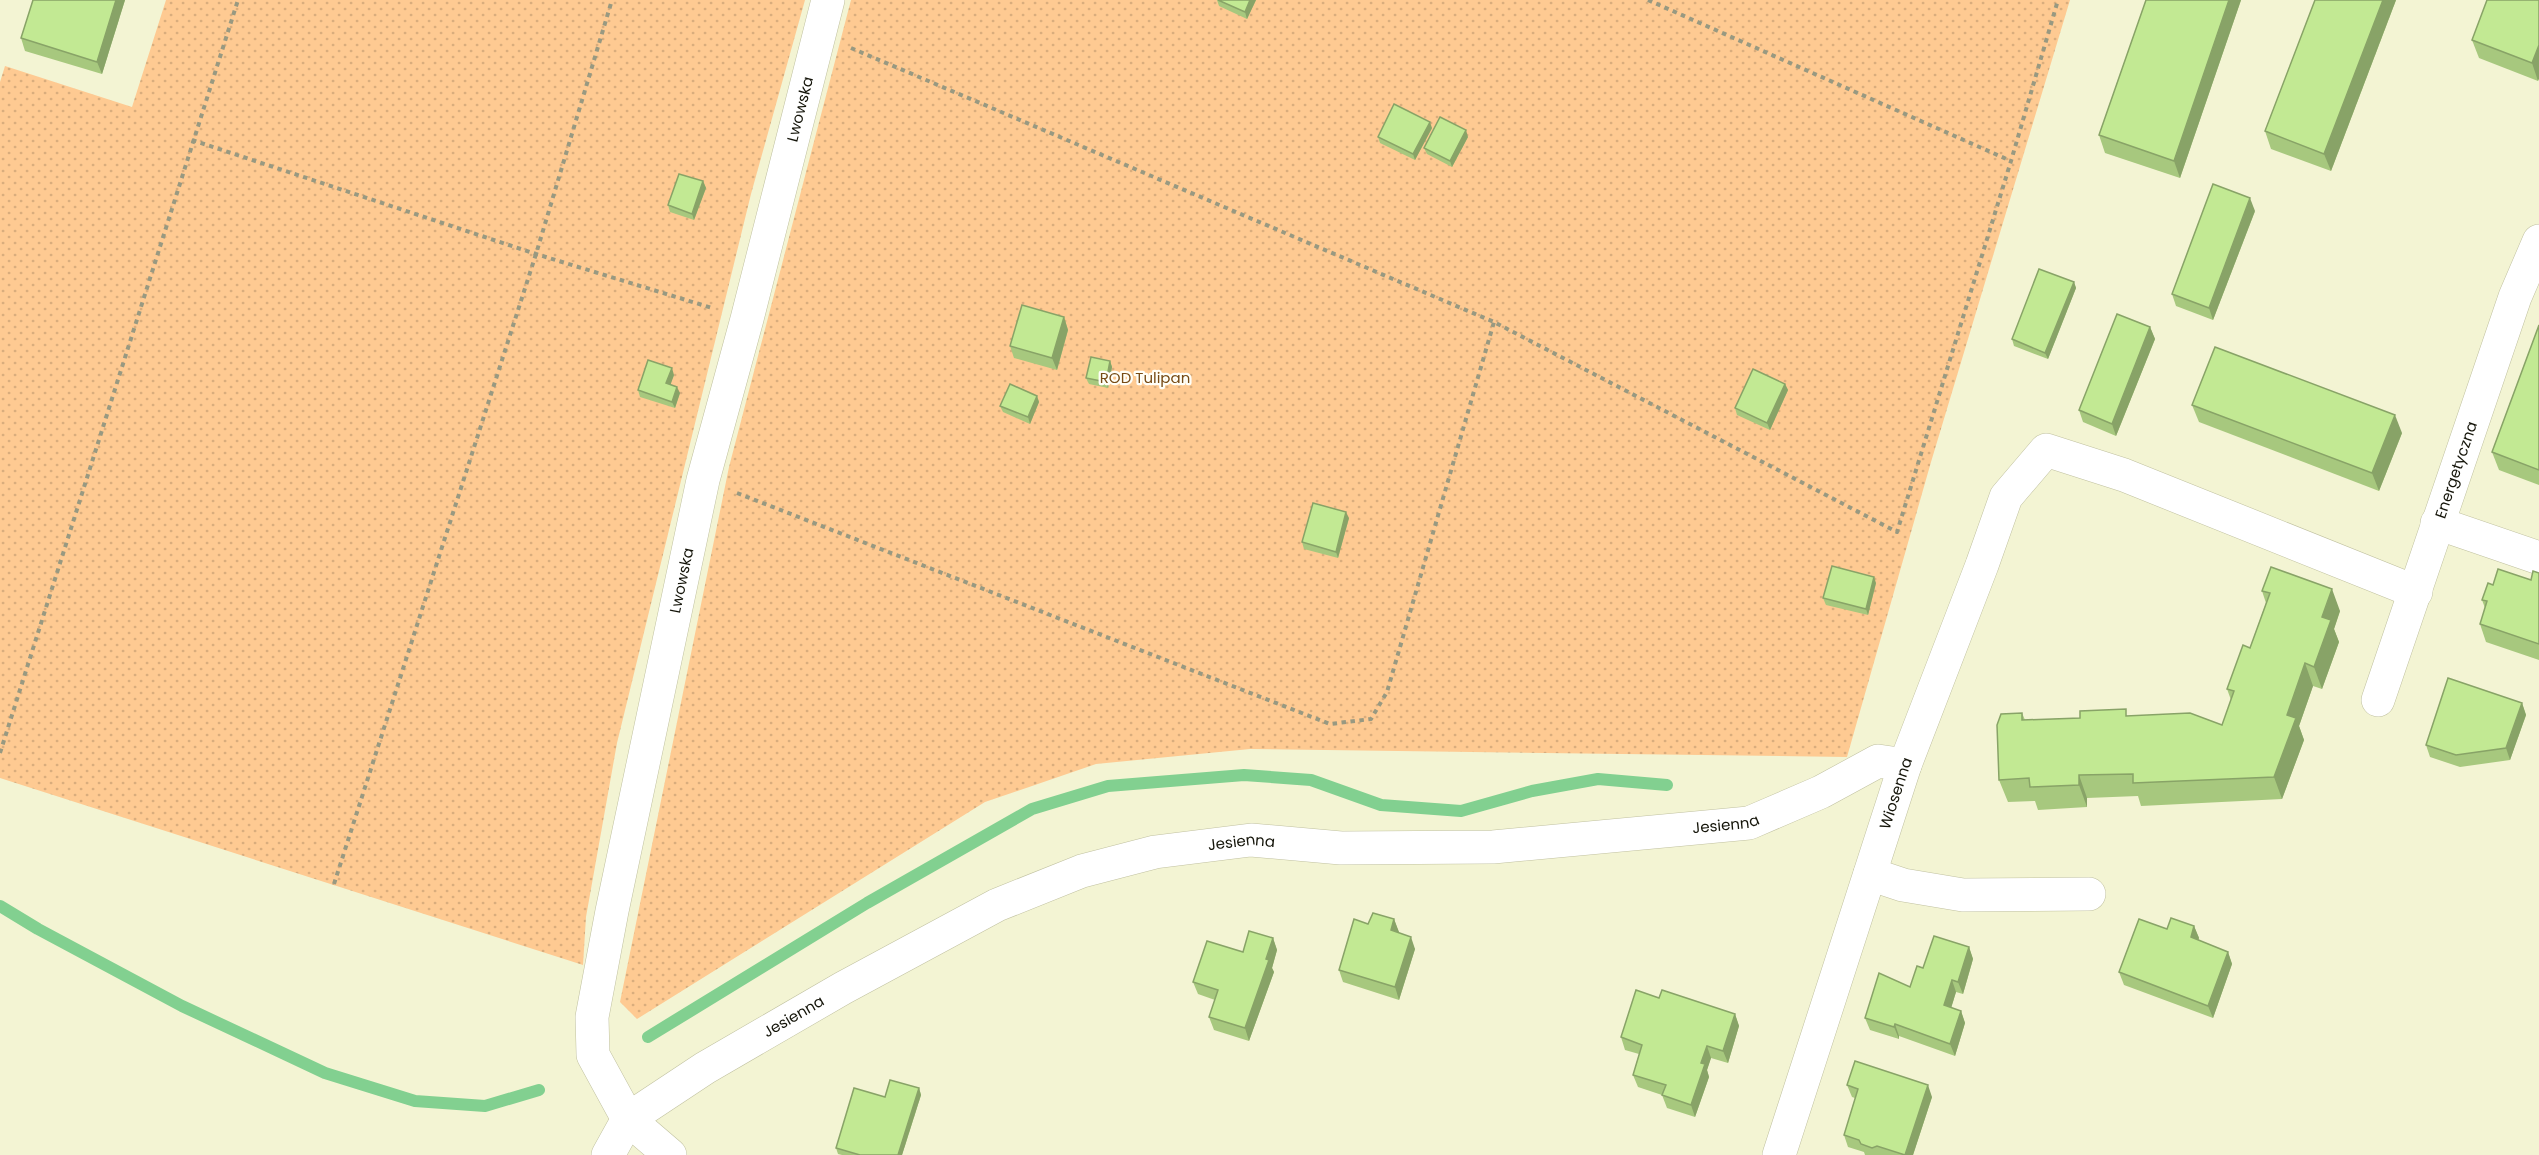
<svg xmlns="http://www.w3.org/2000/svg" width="2539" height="1155" viewBox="0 0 2539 1155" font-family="Poppins,sans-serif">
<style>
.grass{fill:url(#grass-dots)}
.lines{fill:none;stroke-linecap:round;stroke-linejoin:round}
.stream{stroke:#82d090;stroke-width:12}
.minor-casing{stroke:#c0c1a0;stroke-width:34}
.path{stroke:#989981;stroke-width:4;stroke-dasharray:4.5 4.5;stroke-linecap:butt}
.minor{stroke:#fff;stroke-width:33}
.wall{fill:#a7c87e}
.shaded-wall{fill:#88a367}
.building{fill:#c2e993;stroke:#88a367;stroke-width:1.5}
.labels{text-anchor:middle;stroke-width:4.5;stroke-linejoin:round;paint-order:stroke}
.street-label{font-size:15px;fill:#141409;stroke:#fffff8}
.park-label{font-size:15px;fill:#774b15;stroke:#fffff8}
</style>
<defs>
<pattern id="grass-dots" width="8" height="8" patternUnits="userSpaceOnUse" patternTransform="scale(1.5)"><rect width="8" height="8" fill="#feca92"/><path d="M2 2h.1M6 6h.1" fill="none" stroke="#d9ad7d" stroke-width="1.8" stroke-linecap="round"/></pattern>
</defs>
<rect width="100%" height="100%" fill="#f3f4d3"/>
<g class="grass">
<path d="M166,0H805L751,194L617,743L586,917L583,965L0,778V82L5,66L132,107Z"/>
<path d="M851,0H2070L1931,462L1847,757L1250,749L1096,764L985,802L637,1019L620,1002L729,467Z"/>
</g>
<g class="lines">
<g class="stream">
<path d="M0,906L38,929L182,1006L325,1073L415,1101L485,1106L539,1090"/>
<path d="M648,1037L867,903L1032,809L1108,786L1244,775L1311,780L1381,805L1461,811L1532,791L1598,779L1667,785"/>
</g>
<defs>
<g id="minor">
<path d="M2437,523L2539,558"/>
<path id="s1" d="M2378,700L2515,297L2539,241"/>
<path d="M1870,874L1903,885L1963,895L2089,894"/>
<path id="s2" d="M608,1155L628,1119L705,1068L843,988L997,905L1082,871L1155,852L1251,840L1341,848L1493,847L1749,823L1821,792L1878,761L1905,765"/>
<path id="s3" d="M670,1155L628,1119L593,1055L592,1017L612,911L703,480L747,319L828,0"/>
<path id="s4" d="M1779,1155L1905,765L1982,565L2006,497L2046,450L2124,475L2416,592"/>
</g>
</defs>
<use href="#minor" class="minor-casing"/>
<g class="path">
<path d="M1648,0L2011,161"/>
<path d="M851,48L1494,322L1897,532L2011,161L2058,0"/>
<path d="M192,140L536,254L712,308"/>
<path d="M737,493L1330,724L1371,719L1387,692L1494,322"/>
<path d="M0,753L238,0"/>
<path d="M334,884L536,254L612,0"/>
</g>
<use href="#minor" class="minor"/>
</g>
<g class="wall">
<path d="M33,0H125L102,74L25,51L21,38Z"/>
<path d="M1217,0H1256L1247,19L1219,6Z"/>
<path d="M2146,0H2241L2180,178L2105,153L2099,135Z"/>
<path d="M2315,0H2396L2331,171L2271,149L2265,131Z"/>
<path d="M2539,0L2538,81L2479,58L2472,40Z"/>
<path d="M1432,128L1415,160L1380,143L1378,137Z"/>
<path d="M1468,137L1452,167L1427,154L1424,148Z"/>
<path d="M703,181L706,188L694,220L670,212L668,205Z"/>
<path d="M2255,211L2213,320L2176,306L2172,294Z"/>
<path d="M2074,282L2076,288L2048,359L2014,346L2012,339Z"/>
<path d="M1064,317L1068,330L1057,370L1014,358L1010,346Z"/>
<path d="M2539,325V485L2499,470L2492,452Z"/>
<path d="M2150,327L2155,339L2116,436L2083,422L2079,410Z"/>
<path d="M1110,361L1112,367L1108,388L1089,384L1086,378Z"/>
<path d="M674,375L670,384L680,393L675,408L640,397L638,390Z"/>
<path d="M1785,384L1788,390L1770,430L1737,415L1735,408Z"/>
<path d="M1037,396L1039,402L1030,424L1003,412L1000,406Z"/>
<path d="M2192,405L2402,433L2379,491L2199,422Z"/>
<path d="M1349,518L1338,558L1304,549L1302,542Z"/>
<path d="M2539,573V660L2486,642L2480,624L2485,608L2482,600L2531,580Z"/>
<path d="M1876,583L1868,615L1826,605L1823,598Z"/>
<path d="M2262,591L2340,611L2334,629L2339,642L2322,689L2313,686L2299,726L2304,740L2282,799L2141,806L2138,796L2087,798V807L2038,810L2035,801L2008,802L1999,780L2022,713L2025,720L2129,716L2222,725L2231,700L2227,689L2250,648L2266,603Z"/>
<path d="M2522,703L2526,715L2510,760L2460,767L2430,757L2426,745Z"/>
<path d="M1394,919L1399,933L1415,949L1399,1000L1343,982L1339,970L1368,924Z"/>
<path d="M2194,926L2199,938L2198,940L2228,952L2232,964L2213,1018L2124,985L2119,972L2167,929Z"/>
<path d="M1273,938L1277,950L1272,968L1274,972L1249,1041L1214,1030L1209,1017L1215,1000L1198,994L1193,982L1243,952Z"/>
<path d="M1969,947L1973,959L1963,994L1956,992L1951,1008L1961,1011L1965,1023L1955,1056L1899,1036V1039L1870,1030L1865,1018L1910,987L1923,968Z"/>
<path d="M1659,998L1735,1014L1739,1026L1728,1063L1711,1058L1707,1070L1709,1077L1695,1117L1667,1108L1662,1095L1638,1087L1633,1075L1639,1054L1625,1050L1621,1037Z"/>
<path d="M1847,1085L1932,1097L1913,1155H1865L1864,1152L1848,1147L1844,1135L1855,1098L1852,1097Z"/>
<path d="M919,1088L921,1095L902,1155H842L838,1154L836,1148Z"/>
</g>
<g class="shaded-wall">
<path d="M116,0H125L102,74L97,62Z"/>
<path d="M1250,0H1256L1247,19L1245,12Z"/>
<path d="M2229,0H2241L2180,178L2174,161Z"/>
<path d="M2383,0H2396L2331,171L2324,154Z"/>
<path d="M2539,45V79L2538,81L2532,63Z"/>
<path d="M1430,122L1432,128L1415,160L1413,154Z"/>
<path d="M1466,130L1468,137L1452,167L1450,161Z"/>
<path d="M703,181L706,188L694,220L692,214Z"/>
<path d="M2250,198L2255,211L2213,320L2209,308Z"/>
<path d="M2074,282L2076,288L2048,359L2045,353Z"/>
<path d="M1064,317L1068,330L1057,370L1052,358Z"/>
<path d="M2150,327L2155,339L2116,436L2112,424Z"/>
<path d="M1110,361L1112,367L1108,388L1106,382Z"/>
<path d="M672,368L674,375L669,389L666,383Z"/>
<path d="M1785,384L1788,390L1770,430L1767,423Z"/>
<path d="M677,387L680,393L675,408L672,402Z"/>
<path d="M1037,396L1039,402L1030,424L1028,417Z"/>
<path d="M2395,415L2402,433L2379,491L2372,473Z"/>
<path d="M1346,512L1349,518L1338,558L1336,552Z"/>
<path d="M1874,577L1876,583L1868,615L1866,609Z"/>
<path d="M2332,589L2340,611L2334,629L2339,642L2322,689L2314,667L2322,617Z"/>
<path d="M2305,663L2313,686L2299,726L2304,740L2282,799L2274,777L2287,715Z"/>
<path d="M2522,703L2526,715L2510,760L2506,748Z"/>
<path d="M2079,775L2087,798V807L2079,785Z"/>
<path d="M1394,919L1399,932L1396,943L1391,930Z"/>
<path d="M2194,926L2199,938L2195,949L2191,937Z"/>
<path d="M1411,937L1415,949L1399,1000L1395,987Z"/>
<path d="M1273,938L1277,950L1272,968L1274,972L1249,1041L1245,1028Z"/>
<path d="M1969,947L1973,959L1963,994L1958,982Z"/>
<path d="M2228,952L2232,964L2213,1018L2208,1006Z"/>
<path d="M1952,980L1956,992L1948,1018L1944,1005Z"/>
<path d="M1961,1011L1965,1023L1955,1056L1950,1044Z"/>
<path d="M1735,1014L1739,1026L1728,1063L1723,1051Z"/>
<path d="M1895,1024L1899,1036V1039L1894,1027Z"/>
<path d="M1707,1046L1711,1058L1707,1070L1709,1077L1695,1117L1691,1105L1701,1063Z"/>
<path d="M1928,1085L1932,1097L1913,1155H1905Z"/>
<path d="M919,1088L921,1095L902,1155H898Z"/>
</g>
<g class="building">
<path d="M33,0H116L97,62L21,38Z"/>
<path d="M1218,0H1250L1245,12Z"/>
<path d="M2146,0H2229L2174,161L2099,135Z"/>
<path d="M2315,0H2383L2324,154L2265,131Z"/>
<path d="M2487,0H2539V45L2532,63L2472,40Z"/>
<path d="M1394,104L1430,122L1413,154L1378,137Z"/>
<path d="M1440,117L1466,130L1450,161L1424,148Z"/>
<path d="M679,174L703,181L692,214L668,205Z"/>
<path d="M2213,184L2250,198L2209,308L2172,294Z"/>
<path d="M2039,269L2074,282L2045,353L2012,339Z"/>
<path d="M1022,305L1064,317L1052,358L1010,346Z"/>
<path d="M2117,314L2150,327L2112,424L2079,410Z"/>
<path d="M2539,325V470L2492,452Z"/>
<path d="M2215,347L2395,415L2372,473L2192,405Z"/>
<path d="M1091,357L1110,361L1106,382L1086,378Z"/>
<path d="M648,360L672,368L666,383L677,387L672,402L638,390Z"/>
<path d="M1753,369L1785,384L1767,423L1735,408Z"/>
<path d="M1010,384L1037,396L1028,417L1000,406Z"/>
<path d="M1313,503L1346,512L1336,552L1302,542Z"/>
<path d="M1832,566L1874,577L1866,609L1823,598Z"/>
<path d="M2271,567L2332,589L2322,617L2331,620L2314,667L2305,663L2287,715L2296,718L2274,777L2133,783V774L2079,775V785L2030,787L2029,778L1999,780L1997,725L2001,714L2022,713V720L2080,718V711L2126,709V716L2190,713L2222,725L2234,691L2227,689L2243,645L2250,648L2270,593L2262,591Z"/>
<path d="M2498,569L2531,580L2533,571L2539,573V644L2480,624L2487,601L2482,600L2488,583L2493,585Z"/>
<path d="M2448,678L2522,703L2506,748L2456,755L2426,745Z"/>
<path d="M1373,913L1394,919L1391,930L1411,937L1395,987L1339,970L1354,919L1368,924Z"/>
<path d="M2171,918L2194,926L2191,937L2228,952L2208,1006L2119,972L2139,919L2167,929Z"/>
<path d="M1249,931L1273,938L1266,959L1269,960L1245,1028L1209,1017L1218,990L1193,982L1207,941L1243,952Z"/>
<path d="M1934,936L1969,947L1958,982L1952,980L1944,1005L1961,1011L1950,1044L1895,1024L1894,1027L1865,1018L1879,973L1910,987L1917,966L1923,968Z"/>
<path d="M1636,990L1659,998L1662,990L1735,1014L1723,1051L1707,1046L1701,1063L1705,1064L1691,1105L1662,1095L1666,1085L1633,1075L1642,1045L1621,1037Z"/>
<path d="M1855,1061L1928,1085L1905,1155L1877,1146L1872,1148L1861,1144L1859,1140L1844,1135L1858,1089L1847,1085Z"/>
<path d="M890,1080L919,1088L898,1155H860L836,1148L854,1088L885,1097Z"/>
</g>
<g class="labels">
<g class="street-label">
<text dy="5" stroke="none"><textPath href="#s3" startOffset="1098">Lwowska</textPath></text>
<text dy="5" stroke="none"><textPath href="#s1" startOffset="243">Energetyczna</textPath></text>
<text dy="5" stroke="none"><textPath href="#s3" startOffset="612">Lwowska</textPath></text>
<text dy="5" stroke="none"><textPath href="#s4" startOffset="380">Wiosenna</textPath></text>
<text dy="5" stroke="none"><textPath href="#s2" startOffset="1208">Jesienna</textPath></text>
<text dy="5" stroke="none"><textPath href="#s2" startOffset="722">Jesienna</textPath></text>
<text dy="5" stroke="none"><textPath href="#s2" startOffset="236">Jesienna</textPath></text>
</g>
<g class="park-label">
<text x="1145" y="383">ROD Tulipan</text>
</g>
</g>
</svg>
